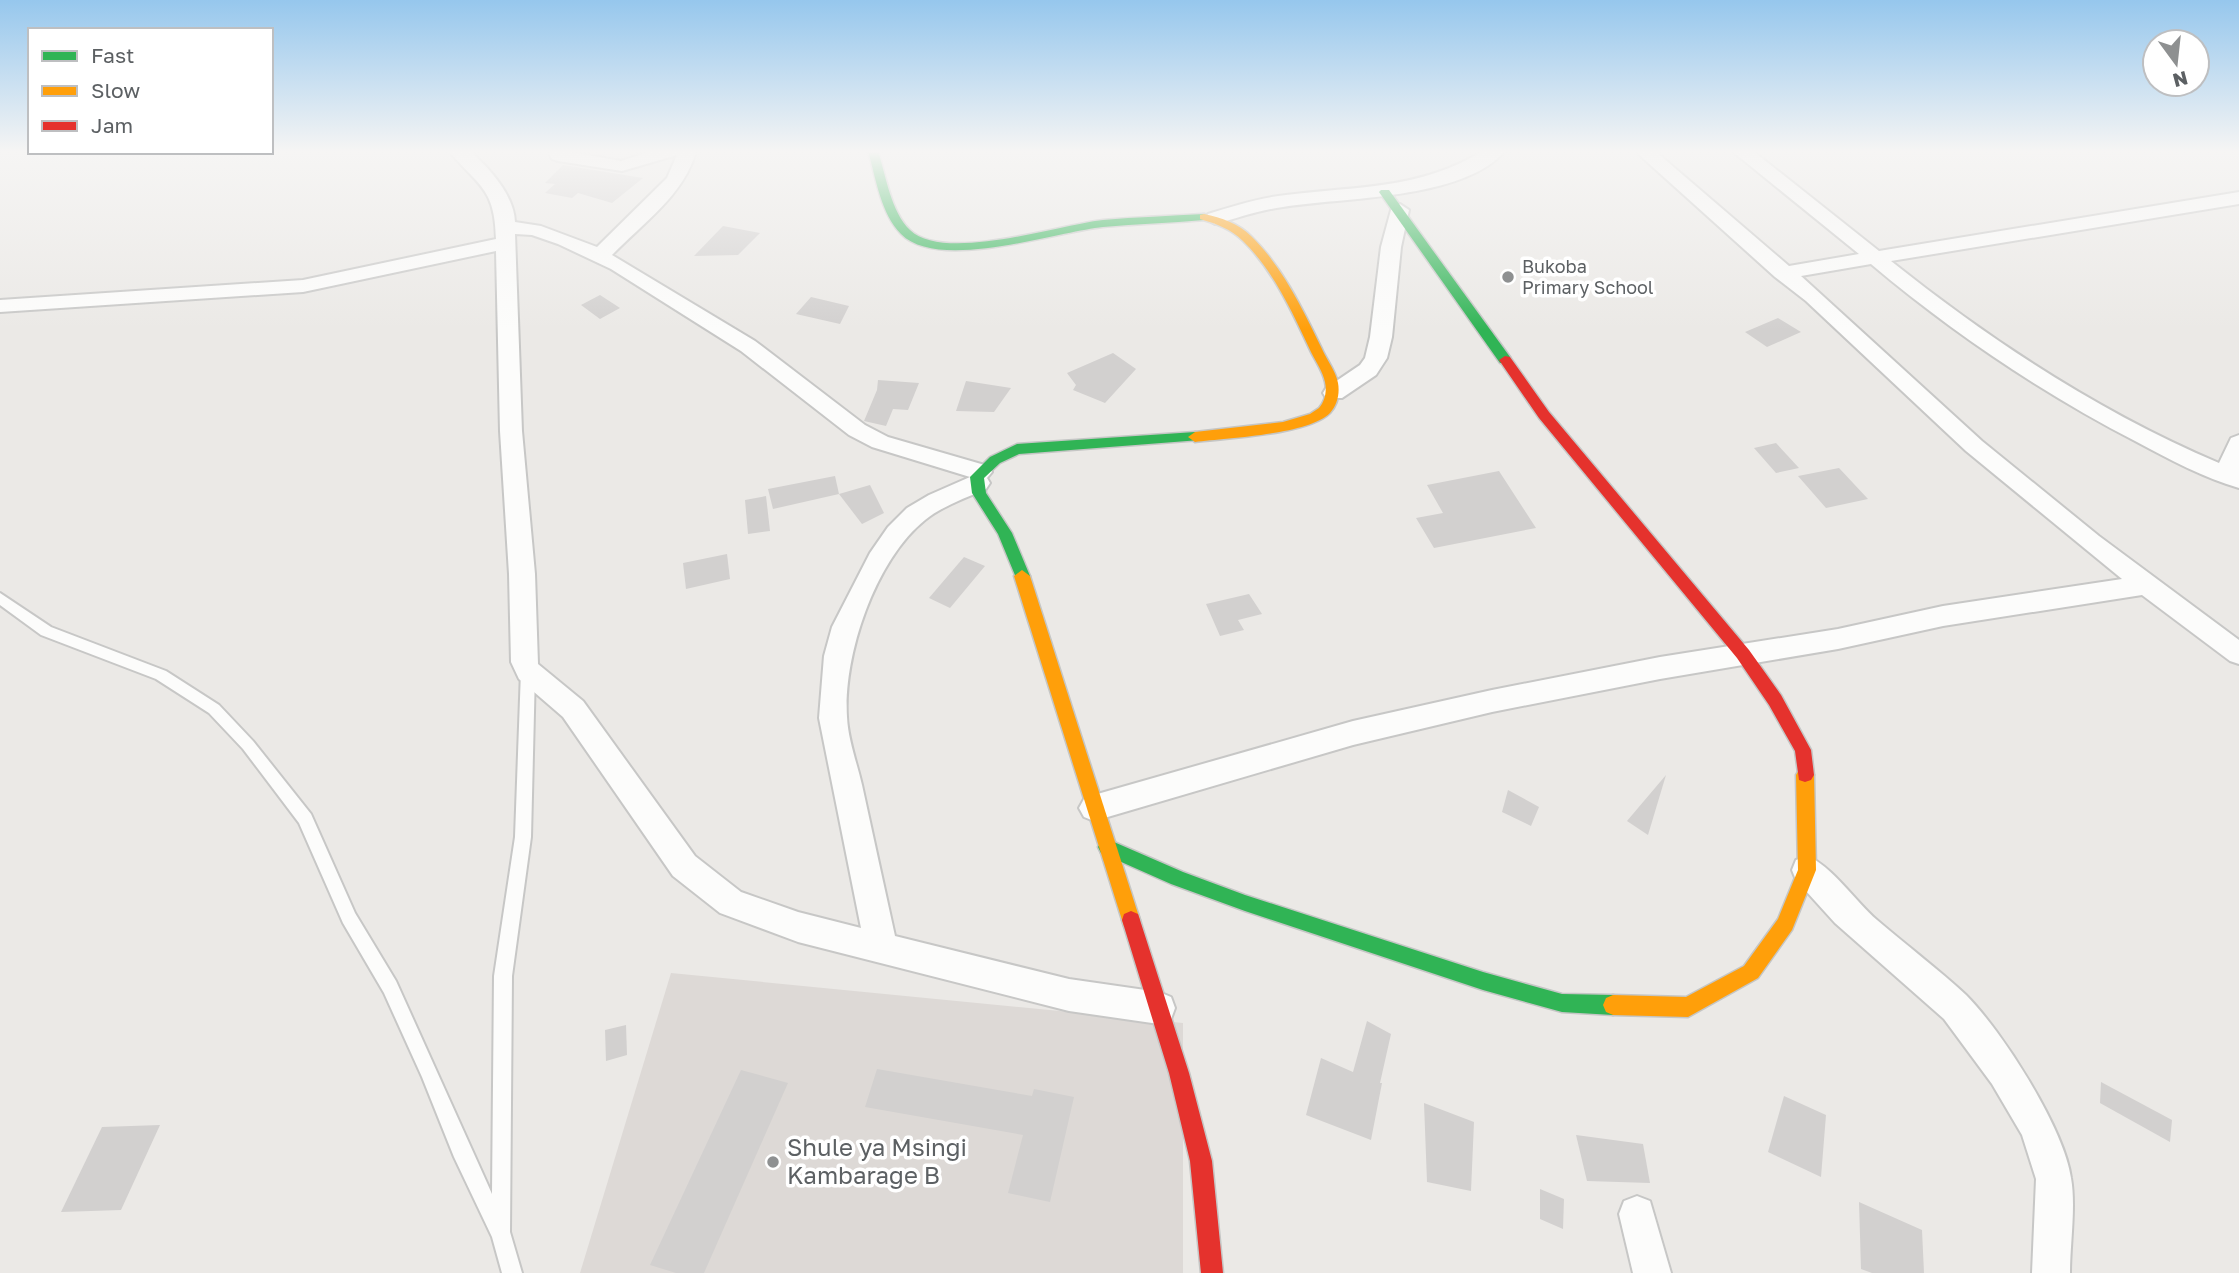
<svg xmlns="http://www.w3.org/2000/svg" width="2239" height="1273" viewBox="0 0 2239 1273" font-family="'Golos Text',sans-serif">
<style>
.education{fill:#ddd9d6}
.building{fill:#d2d0cf}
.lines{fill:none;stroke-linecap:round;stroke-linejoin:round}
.lane-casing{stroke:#c7c7c6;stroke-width:4}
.street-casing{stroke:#c7c7c6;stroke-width:4}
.fast-casing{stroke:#c5c6c5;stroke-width:3}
.slow-casing{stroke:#c5c6c5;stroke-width:3}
.jam-casing{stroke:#c5c6c5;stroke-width:3}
.lane{fill:#fcfcfb;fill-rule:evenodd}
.street{fill:#fcfcfb;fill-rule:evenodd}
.fast{fill:#30b455;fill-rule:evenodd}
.slow{fill:#ff9f0a;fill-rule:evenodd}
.jam{fill:#e5322d;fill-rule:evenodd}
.poi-dot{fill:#8e9091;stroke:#fff;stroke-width:2.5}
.labels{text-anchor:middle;stroke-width:7;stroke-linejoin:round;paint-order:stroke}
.far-poi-label{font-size:18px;fill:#5c6063;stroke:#fff;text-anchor:start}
.near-poi-label{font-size:24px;fill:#5c6063;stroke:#fff;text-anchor:start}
</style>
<rect width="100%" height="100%" fill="#ebe9e6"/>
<path class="education" d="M671,973L1183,1023V1273H580Z"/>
<g class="building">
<path d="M563,165L643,178L612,203L578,193L572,198L545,193L555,184L545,183Z"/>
<path d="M723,226L760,233L738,255L694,256Z"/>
<path d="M600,295L620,308L600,319L581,305Z"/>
<path d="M811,297L849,306L840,324L796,314Z"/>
<path d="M1778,318L1801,332L1767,347L1745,332Z"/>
<path d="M1113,353L1136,369L1105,403L1073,390L1076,385L1067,373Z"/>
<path d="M878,380L919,383L908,410L893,409L886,426L864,421L877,390Z"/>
<path d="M966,381L1011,388L994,412L956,411Z"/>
<path d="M1776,443L1799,468L1776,473L1754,448Z"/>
<path d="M1839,468L1868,499L1826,508L1798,476Z"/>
<path d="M1499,471L1536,528L1434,548L1416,518L1443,513L1427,485Z"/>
<path d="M835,476L839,494L773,509L768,489Z"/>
<path d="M870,485L884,513L862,524L839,494Z"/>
<path d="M766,496L770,531L748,534L745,500Z"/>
<path d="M727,554L730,579L686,589L683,563Z"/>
<path d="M964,557L985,566L950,608L929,598Z"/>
<path d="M1249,594L1262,614L1238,620L1244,630L1220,636L1206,604Z"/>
<path d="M1666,775L1648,835L1627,821Z"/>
<path d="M1508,790L1539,807L1531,826L1502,812Z"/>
<path d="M1367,1021L1391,1034L1380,1083H1382L1371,1140L1306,1115L1321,1058L1353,1072Z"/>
<path d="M626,1025L627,1055L606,1061L605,1030Z"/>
<path d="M877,1069L1032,1096L1034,1089L1074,1097L1050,1202L1008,1193L1023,1135L865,1107Z"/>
<path d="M741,1070L788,1083L704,1273H676L650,1265Z"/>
<path d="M2101,1082L2172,1120L2170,1142L2100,1103Z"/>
<path d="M1784,1096L1826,1115L1821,1177L1768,1152Z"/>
<path d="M1424,1103L1474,1122L1471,1191L1427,1182Z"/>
<path d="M160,1125L121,1210L61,1212L102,1127Z"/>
<path d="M1576,1135L1643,1144L1650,1183L1587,1181Z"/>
<path d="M1540,1189L1564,1199L1563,1229L1540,1219Z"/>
<path d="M1859,1202L1922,1230L1924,1273H1872L1861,1269Z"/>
</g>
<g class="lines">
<defs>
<path id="lane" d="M0,593L51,627L166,671L219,705L253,741L311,814L355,913L396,981L492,1194L494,976L515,837L521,671L523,667H533L535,671L531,837L512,976L510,1232L522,1273H502L492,1237L454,1157L422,1077L384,993L343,923L299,823L243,749L209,713L156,679L41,635L0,605Z"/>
<g id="street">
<path d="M449,151H470C489,168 514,195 515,222L541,226L597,247L667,178L677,155L622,171L558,161L552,159L548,151H566L621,161L652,151H696C685,194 642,224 612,255L755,341L865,425L888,437L988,466L992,472L987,478L990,483L986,489C966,498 942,506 925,520C875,560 843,656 847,717C848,740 857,763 862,785C873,836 884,886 895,936L1069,979L1159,992L1171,997L1175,1008L1171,1019L1159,1024L1069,1011L798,942L720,913L673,876L563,717L519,679L511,662L509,574L500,431L496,251L303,292L0,312V300L303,280L496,239C495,187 478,186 449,151ZM515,234L532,235L558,244L611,269L741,351L849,435L872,447L970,477L929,495L907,508L888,527L870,553L832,627L824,656L819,718L861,928L798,912L741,892L695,856L583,701L538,664L535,574L522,431Z"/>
<path d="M1483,151H1505C1463,200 1343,197 1283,207C1259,210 1238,218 1215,224L1206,218L1208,214C1234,206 1259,198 1286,195C1357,186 1419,190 1483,151Z"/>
<path d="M1635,151H1655L1789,266L1859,254L1732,151H1753L1879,251L2239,192V204L1891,261C1991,341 2101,413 2219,463L2231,438L2239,435V488C2204,478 2169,459 2137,442C2042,393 1953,333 1871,264L1801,276L1982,441L2099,536L2239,640V664L2230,661L2142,595L1943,626L1838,649L1660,679L1492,712L1353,745L1094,821L1084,817L1079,808L1084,799L1094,795L1353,721L1492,690L1660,657L1838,629L1943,606L2122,579L1966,451L1806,301L1775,277Z"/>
<path d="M1400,204L1409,210L1401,247L1392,337L1387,358L1376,375L1342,398H1326L1323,393L1326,388L1360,365L1365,358L1370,337L1381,247L1391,210Z"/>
<path d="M1807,856C1831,865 1856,902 1877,920C1906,945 1938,969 1966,995C2002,1031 2064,1128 2071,1178C2076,1206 2070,1244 2070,1273H2032L2036,1179L2022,1135L1992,1084L1944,1019L1835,923L1796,880L1792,870L1796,860Z"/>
<path d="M1637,1196L1650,1201L1671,1273H1633L1619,1214L1624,1201Z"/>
</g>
<g id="fast">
<path d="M868,151H878C886,176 891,212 910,230C944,263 1058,225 1103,220C1136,217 1170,216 1204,214L1210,217L1204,220C1170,223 1137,224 1103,227C1055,232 938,272 901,234C881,214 876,179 868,151Z"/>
<path d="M1381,190H1389L1510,357V363H1500L1379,192Z"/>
<path d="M1195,432L1200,434L1202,437L1200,440L1019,454L1000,463L984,478L986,493L1012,533L1030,576L1027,580H1017L998,534L972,493L970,477L990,457L1017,444Z"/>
<path d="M1107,839L1183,872L1245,895L1483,972L1562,994L1613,995L1620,998L1623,1005L1620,1012L1613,1015L1562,1012L1483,990L1245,911L1171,884L1101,853L1098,847L1101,841Z"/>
</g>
<g id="slow">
<path d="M1204,214C1222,218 1238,223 1251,236C1283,267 1303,310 1322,349C1327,360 1336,372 1338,383C1340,394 1337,405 1330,413C1308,435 1226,438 1195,442L1188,437L1195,432L1283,422L1310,414L1319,408C1325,401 1327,391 1325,382C1323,372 1316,362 1311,352C1293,314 1274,271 1243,241C1231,229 1217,224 1200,219V215Z"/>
<path d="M1022,570L1030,576L1140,920L1138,926L1131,929L1124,926L1122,920L1014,576Z"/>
<path d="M1805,768L1811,770L1814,775L1816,870L1792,930L1758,978L1688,1017L1613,1015L1606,1012L1603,1005L1606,998L1613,995L1686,997L1744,966L1778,919L1798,870L1796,775L1799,770Z"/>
</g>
<g id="jam">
<path d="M1505,356L1510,357L1549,412L1749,650L1781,695L1811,750L1814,775L1811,780L1805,782L1799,780L1795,751L1769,705L1737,658L1539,418L1499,360Z"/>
<path d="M1131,911L1138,914L1140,920L1189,1073L1212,1161L1223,1273H1201L1190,1161L1169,1073L1122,920L1124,914Z"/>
</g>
</defs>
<use href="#lane" class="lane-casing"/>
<use href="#street" class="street-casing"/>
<use href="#fast" class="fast-casing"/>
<use href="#slow" class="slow-casing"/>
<use href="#jam" class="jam-casing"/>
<use href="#lane" class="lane"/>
<use href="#street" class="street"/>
<use href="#fast" class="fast"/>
<use href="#slow" class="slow"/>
<use href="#jam" class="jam"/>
</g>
<linearGradient id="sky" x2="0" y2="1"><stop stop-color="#96c7ed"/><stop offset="0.46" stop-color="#f6f5f4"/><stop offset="1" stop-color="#f6f5f4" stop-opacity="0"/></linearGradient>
<rect width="2239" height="330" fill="url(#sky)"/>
<g class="poi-dot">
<circle cx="1508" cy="277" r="7"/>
<circle cx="773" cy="1162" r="7"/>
</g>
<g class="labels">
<g class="far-poi-label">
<text x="1522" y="273">Bukoba<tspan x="1522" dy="21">Primary School</tspan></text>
</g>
<g class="near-poi-label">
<text x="787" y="1156">Shule ya Msingi<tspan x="787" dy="28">Kambarage B</tspan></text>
</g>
</g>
<rect x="28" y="28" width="245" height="126" fill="#ffffff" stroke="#bebfc1" stroke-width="2"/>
<rect x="42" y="51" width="35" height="10" fill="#30b455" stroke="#bebfc1" stroke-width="2"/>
<text x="91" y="63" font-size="21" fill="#5c6063">Fast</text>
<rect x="42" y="86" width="35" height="10" fill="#ff9f0a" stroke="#bebfc1" stroke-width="2"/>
<text x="91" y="98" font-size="21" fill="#5c6063">Slow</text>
<rect x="42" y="121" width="35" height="10" fill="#e5322d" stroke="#bebfc1" stroke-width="2"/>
<text x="91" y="133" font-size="21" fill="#5c6063">Jam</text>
<g transform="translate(2176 63) rotate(165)"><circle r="33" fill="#ffffff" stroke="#bebfc1" stroke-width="2"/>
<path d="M0-5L12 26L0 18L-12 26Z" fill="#8e9091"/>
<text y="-10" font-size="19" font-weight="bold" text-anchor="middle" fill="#5c6063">N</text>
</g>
</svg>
